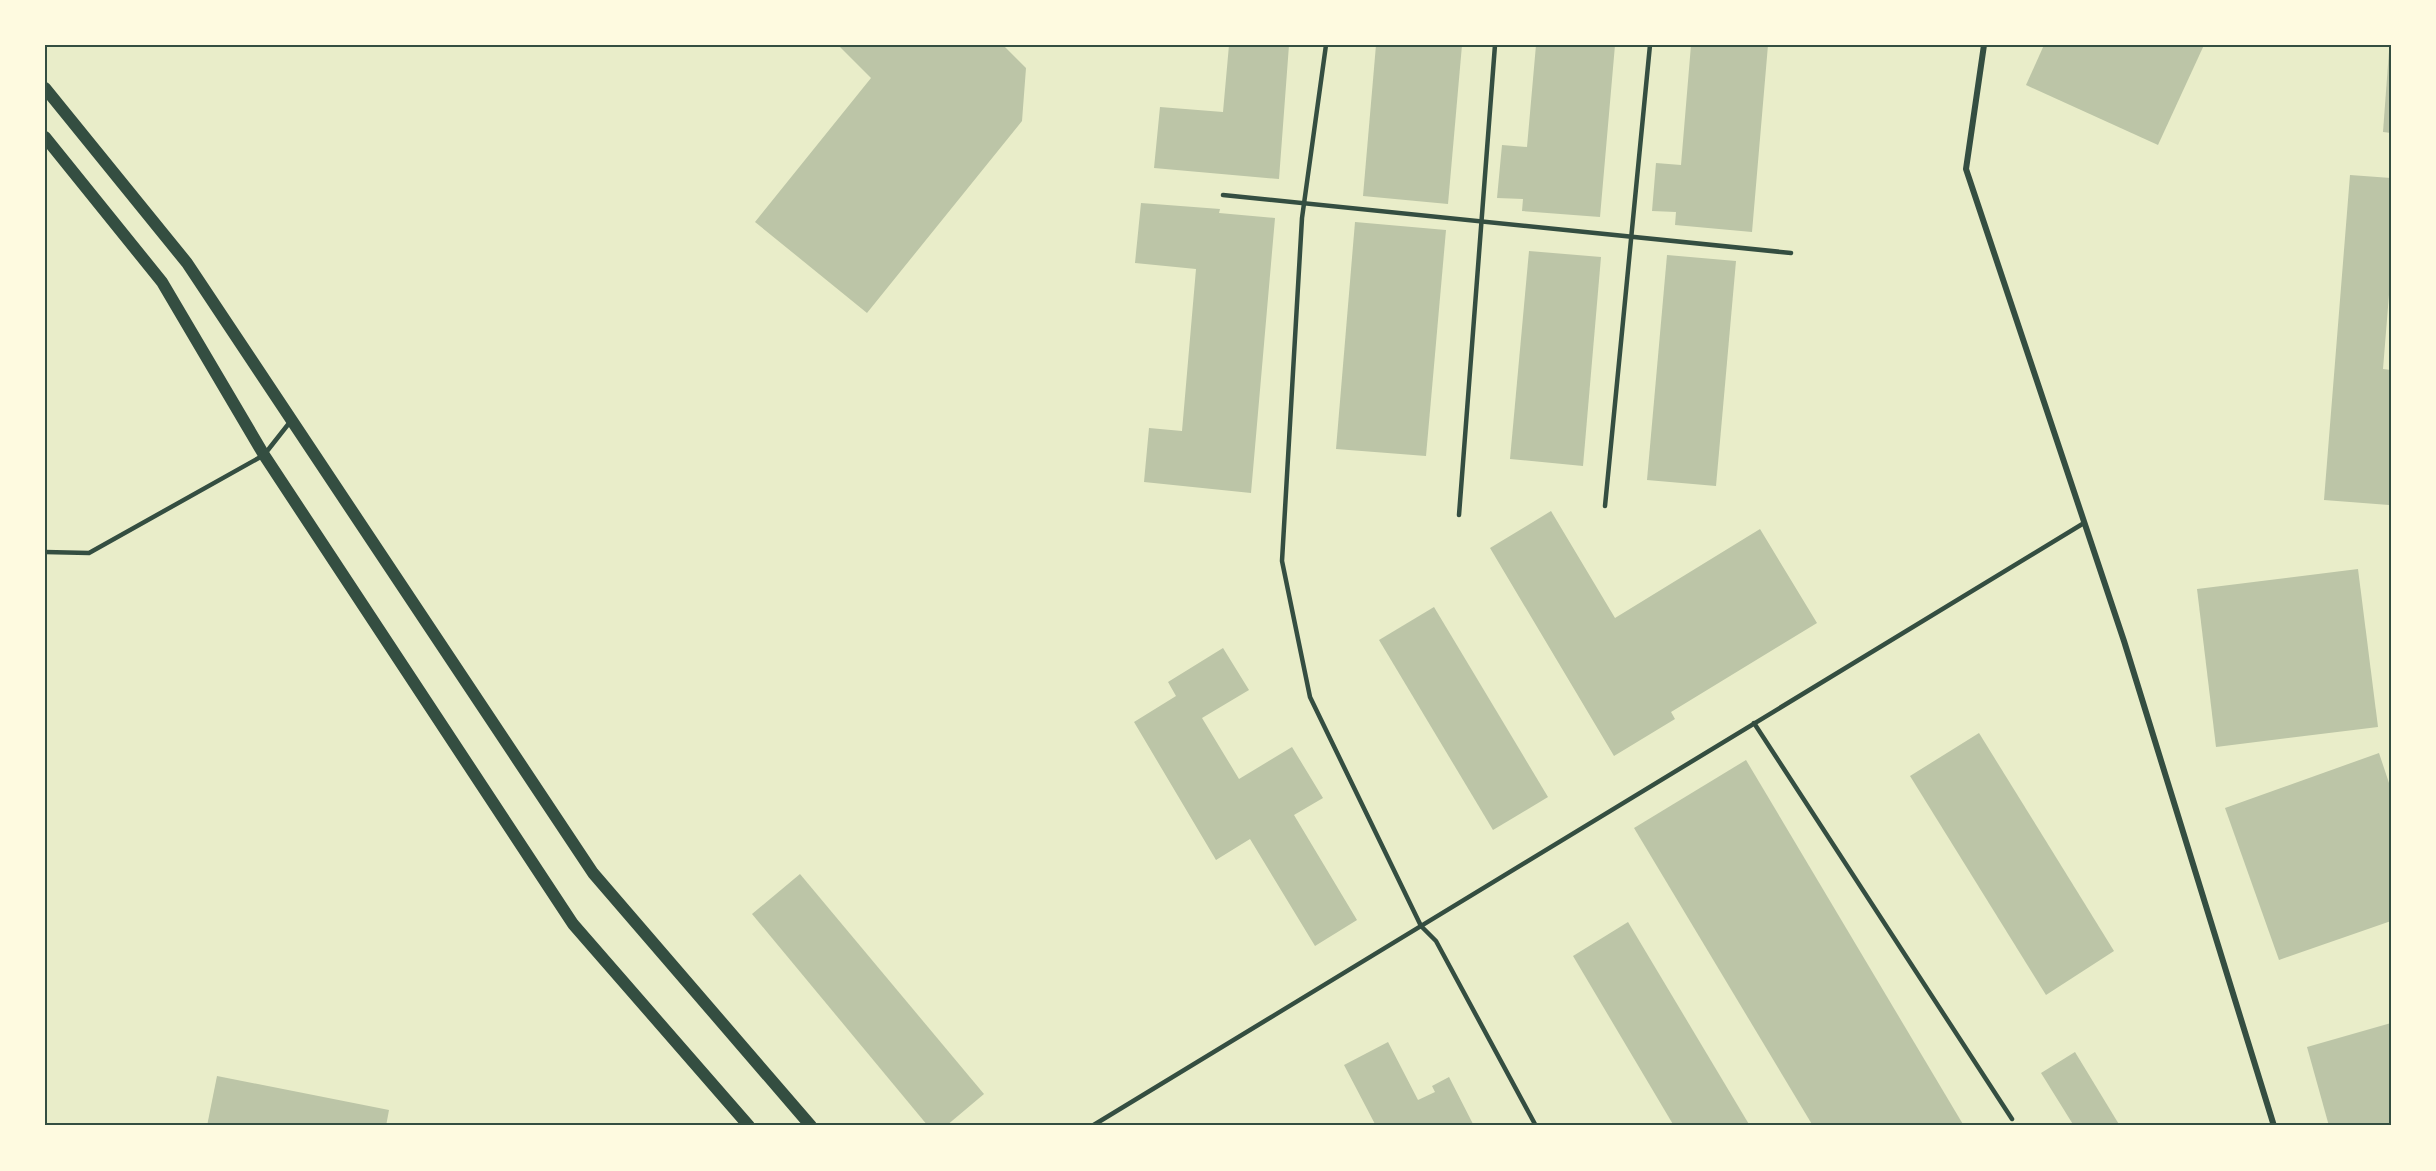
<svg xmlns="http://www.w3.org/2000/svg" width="2436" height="1171" viewBox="0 0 2436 1171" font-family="Roboto,sans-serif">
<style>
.building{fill:#bcc5a7}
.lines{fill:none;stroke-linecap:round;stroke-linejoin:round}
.service{stroke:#344e41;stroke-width:4.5}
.minor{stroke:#344e41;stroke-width:6}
.secondary{stroke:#344e41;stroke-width:12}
.neatline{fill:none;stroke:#344e41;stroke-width:2}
</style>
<rect width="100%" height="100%" fill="#e9edc9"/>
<g class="building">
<path d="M838,45H1003L1026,68L1022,121L867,313L755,222L871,78Z"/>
<path d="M1229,45H1289L1279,179L1154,168L1160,107L1223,112Z"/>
<path d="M1376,45H1462L1448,204L1363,196Z"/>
<path d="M1536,45H1615L1600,217L1522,211L1523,199L1497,198L1502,145L1527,147Z"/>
<path d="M1691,45H1768L1752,232L1675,225L1676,212L1652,211L1656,163L1681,165Z"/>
<path d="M2044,45H2204L2158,145L2026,85Z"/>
<path d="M2389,51H2391V133L2383,132Z"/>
<path d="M2350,175L2391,178V270L2383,369L2391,370L2389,505L2324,500Z"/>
<path d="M1141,203L1220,209L1219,213L1275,218L1251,493L1144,482L1149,428L1182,431L1196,269L1135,263Z"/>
<path d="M1355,222L1446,230L1426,456L1336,449Z"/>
<path d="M1529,251L1601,257L1583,466L1510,459Z"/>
<path d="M1667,255L1736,261L1716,486L1647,480Z"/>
<path d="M1551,511L1615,618L1760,529L1817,623L1671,712L1675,719L1614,756L1490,548Z"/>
<path d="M2358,569L2378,727L2216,747L2197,589Z"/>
<path d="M1434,607L1548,797L1493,830L1379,640Z"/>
<path d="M1223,648L1249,690L1202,718L1239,779L1292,747L1323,798L1294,815L1357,920L1315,946L1250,839L1216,860L1134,722L1176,696L1168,682Z"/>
<path d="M1979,733L2114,951L2046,995L1910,776Z"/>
<path d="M2379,753L2391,789V921L2279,960L2225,808Z"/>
<path d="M1746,760L1964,1126H1813L1634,828Z"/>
<path d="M800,874L984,1094L946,1126H928L752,914Z"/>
<path d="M1628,922L1750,1126H1674L1573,956Z"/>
<path d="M2391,1023V1126H2329L2307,1047Z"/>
<path d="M1388,1042L1418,1100L1435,1092L1432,1086L1449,1077L1474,1126H1376L1344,1065Z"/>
<path d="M2075,1052L2120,1126H2074L2041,1073Z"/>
<path d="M217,1076L389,1110L386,1126H207Z"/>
</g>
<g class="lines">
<g class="service">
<path d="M1326,45L1302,218L1282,561L1310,697L1421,926L1436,941L1536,1126"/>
<path d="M1223,195L1791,253"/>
<path d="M1605,506L1650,45"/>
<path d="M1459,515L1495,45"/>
<path d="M45,552L89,553L264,455L290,422"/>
<path d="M1754,723L2012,1119"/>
<path d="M1092,1126L2084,523"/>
</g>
<path class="minor" d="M1984,45L1966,169L2124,641L2274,1126"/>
<g class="secondary">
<path d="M45,88L187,263L593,873L811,1126"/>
<path d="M45,137L162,282L264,455L573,924L749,1126"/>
</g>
</g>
<rect width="2436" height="1171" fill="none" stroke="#fefae0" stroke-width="93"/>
<rect x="46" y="46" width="2344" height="1078" class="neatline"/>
</svg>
